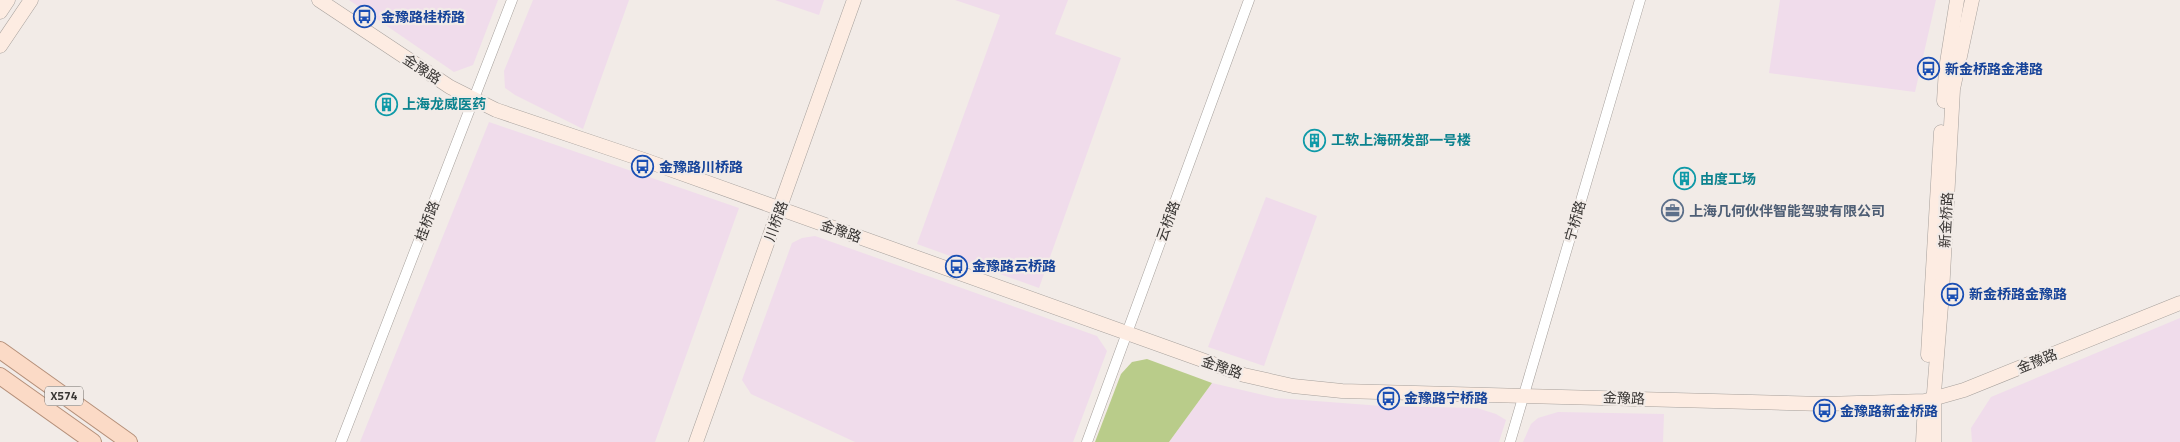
<svg xmlns="http://www.w3.org/2000/svg" width="2180" height="442" viewBox="0 0 2180 442" font-family="'Titillium Web','Noto Sans SC',sans-serif">
<style>
.industrial{fill:#f0dceb}
.green{fill:#b9cc8a}
.lines{fill:none;stroke-linecap:round;stroke-linejoin:round}
.street-casing{stroke:#a6a09c;stroke-width:11}
.secondary-casing{stroke:#a6a09c;stroke-width:15}
.primary-casing{stroke:#b5907a;stroke-width:18}
.street{stroke:#fff;stroke-width:10}
.secondary{stroke:#fdece2;stroke-width:14}
.primary{stroke:#fbdac6;stroke-width:16}
.labels{text-anchor:middle;stroke-width:4.5;stroke-linejoin:round;paint-order:stroke}
.shield{fill:#f2ebe7;stroke:#706c69;stroke-width:1}
.shield-label{font-size:12px;font-weight:bold;fill:#383533}
.transit-label{font-size:14px;font-weight:bold;fill:#164399;stroke:#f2ebe7;text-anchor:start}
.street-label{font-size:14px;fill:#383533;stroke:#f2ebe7}
.culture-label{font-size:14px;font-weight:bold;fill:#0d838f;stroke:#f2ebe7;text-anchor:start}
.service-label{font-size:14px;font-weight:bold;fill:#4e5e75;stroke:#f2ebe7;text-anchor:start}
</style>
<rect width="100%" height="100%" fill="#f2ebe7"/>
<g class="industrial">
<path d="M349,0H498L473,65L454,72Z"/>
<path d="M533,0H629L583,129L515,95L505,88L504,71Z"/>
<path d="M775,0H824L819,15Z"/>
<path d="M955,0H1068L1055,34L1121,58L1039,288L917,244L1000,15Z"/>
<path d="M1780,0H1936L1915,92L1769,73Z"/>
<path d="M489,122L739,208L655,442H360Z"/>
<path d="M1266,197L1317,216L1264,366L1208,347Z"/>
<path d="M815,236L1097,336L1107,351L1073,442H855L751,394L742,380L792,243L802,238Z"/>
<path d="M2180,318V442H1972L1971,428L1991,397Z"/>
<path d="M1212,383L1276,398L1382,406L1477,408L1496,414L1506,420L1499,442H1169Z"/>
<path d="M1558,412L1664,414L1663,442H1523L1531,424L1538,418Z"/>
</g>
<path class="green" d="M1147,359L1212,383L1169,442H1095L1121,374L1132,362Z"/>
<g class="lines">
<defs>
<g id="street">
<path d="M341,442L512,0"/>
<path d="M1087,442L1249,0"/>
<path d="M1510,442L1640,0"/>
</g>
<g id="secondary">
<path d="M319,0L450,87L496,110L647,161L1244,375L1293,386L1342,391L1824,404L1925,401L1964,390L2180,303"/>
<path d="M0,12L8,0"/>
<path d="M0,46L31,0"/>
<path d="M1944,101L1946,69L1957,0"/>
<path d="M1928,355L1941,132"/>
<path d="M696,442L854,0"/>
<path d="M1923,442L1925,404"/>
<path d="M1934,442V393L1942,293L1953,89L1972,0"/>
</g>
<g id="primary">
<path d="M0,350L129,442"/>
<path d="M0,376L93,442"/>
</g>
</defs>
<use href="#street" class="street-casing"/>
<use href="#secondary" class="secondary-casing"/>
<use href="#primary" class="primary-casing"/>
<use href="#street" class="street"/>
<use href="#secondary" class="secondary"/>
<use href="#primary" class="primary"/>
</g>
<defs>
<symbol id="bus-ring" viewBox="-11 -11 22 22"><circle r="9.5" fill="#f2ebe7" stroke="#1a4fb4" stroke-width="1.5"/><path d="M-5-6H5V4H4V6H2V4H-2V6H-4V4H-5ZM-3.5-4V0h7V-4ZM-3.5 1.2v1.5H-2V1.2ZM2 1.2v1.5H3.5V1.2Z" fill="#1a4fb4"/></symbol>
<symbol id="building-ring" viewBox="-11 -11 22 22"><circle r="9.5" fill="#f2ebe7" stroke="#0f9aa8" stroke-width="1.5"/><path d="M-4-6H4V6H1V3H-1V6H-4ZM-2.5-4.3h1.7v1.8h-1.7ZM.8-4.3h1.7v1.8H.8ZM-2.5-1h1.7V.8h-1.7ZM.8-1h1.7V.8H.8Z" fill="#0f9aa8"/></symbol>
<symbol id="office-ring" viewBox="-11 -11 22 22"><circle r="9.5" fill="#f2ebe7" stroke="#5c6f8a" stroke-width="1.5"/><path d="M-6-3h4V-5.5h4V-3h4V5H-6ZM-1-4.5V-3h2v-1.5ZM-6 0V1H6V0Z" fill="#5c6f8a"/></symbol>
</defs>
<g fill-rule="evenodd">
<use href="#bus-ring" x="352" y="4" width="25" height="25"/>
<use href="#bus-ring" x="1916" y="56" width="25" height="25"/>
<use href="#building-ring" x="374" y="92" width="25" height="25"/>
<use href="#building-ring" x="1302" y="128" width="25" height="25"/>
<use href="#bus-ring" x="630" y="154" width="25" height="25"/>
<use href="#building-ring" x="1672" y="166" width="25" height="25"/>
<use href="#office-ring" x="1660" y="198" width="25" height="25"/>
<use href="#bus-ring" x="944" y="254" width="25" height="25"/>
<use href="#bus-ring" x="1940" y="282" width="25" height="25"/>
<use href="#bus-ring" x="1376" y="386" width="25" height="25"/>
<use href="#bus-ring" x="1812" y="398" width="25" height="25"/>
</g>
<g class="labels">
<rect class="shield" x="45" y="386.5" width="38" height="19" rx="4"/>
<g class="shield-label">
<text x="64" y="400">X574</text>
</g>
<g class="transit-label">
<text x="381" y="22">金豫路桂桥路</text>
<text x="1945" y="74">新金桥路金港路</text>
<text x="659" y="172">金豫路川桥路</text>
<text x="972" y="271">金豫路云桥路</text>
<text x="1969" y="299">新金桥路金豫路</text>
<text x="1404" y="403">金豫路宁桥路</text>
<text x="1840" y="416">金豫路新金桥路</text>
</g>
<g class="street-label">
<text transform="translate(422 69) rotate(33)" y="5">金豫路</text>
<text transform="translate(1946 220) rotate(-87)" y="5">新金桥路</text>
<text transform="translate(427 221) rotate(-69)" y="5">桂桥路</text>
<text transform="translate(776 221) rotate(-70)" y="5">川桥路</text>
<text transform="translate(1168 221) rotate(-70)" y="5">云桥路</text>
<text transform="translate(1575 221) rotate(-74)" y="5">宁桥路</text>
<text transform="translate(841 231) rotate(19)" y="5">金豫路</text>
<text transform="translate(2037 361) rotate(-22)" y="5">金豫路</text>
<text transform="translate(1222 367) rotate(19)" y="5">金豫路</text>
<text transform="translate(1624 398) rotate(2)" y="5">金豫路</text>
</g>
<g class="culture-label">
<text x="402" y="109">上海龙威医药</text>
<text x="1331" y="145">工软上海研发部一号楼</text>
<text x="1700" y="184">由度工场</text>
</g>
<g class="service-label">
<text x="1689" y="216">上海几何伙伴智能驾驶有限公司</text>
</g>
</g>
</svg>
